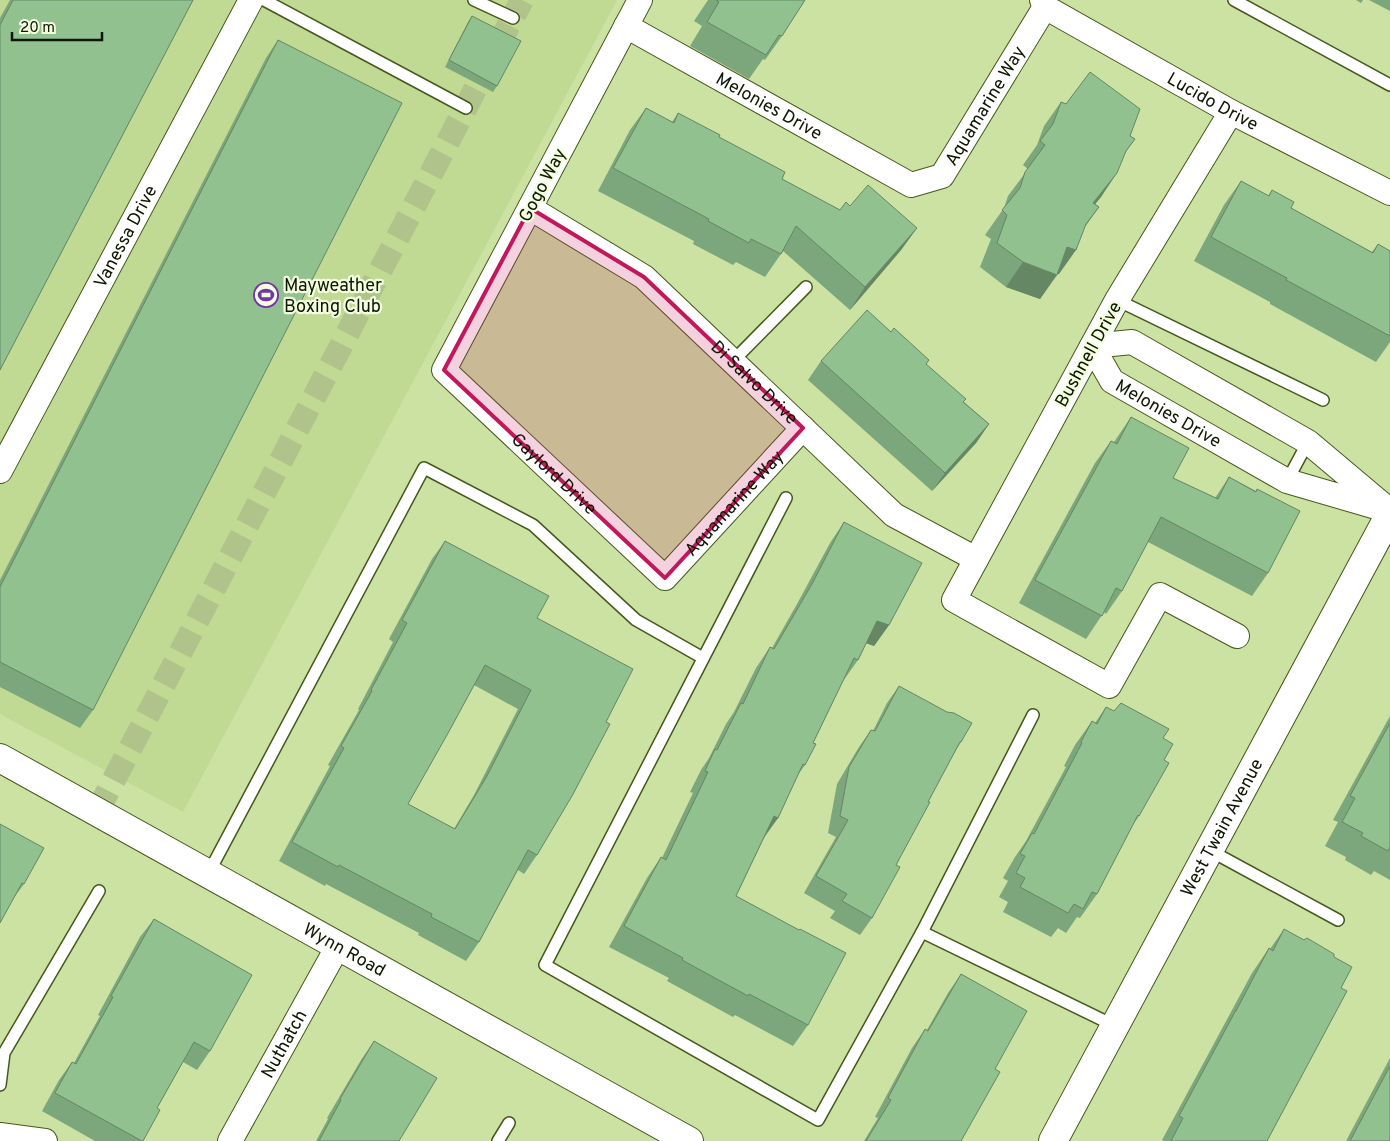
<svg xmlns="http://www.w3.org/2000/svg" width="1390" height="1141" viewBox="0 0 1390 1141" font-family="Overpass,sans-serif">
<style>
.built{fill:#c0d993}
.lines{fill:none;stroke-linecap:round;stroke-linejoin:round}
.minor-tunnel{stroke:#afc38b;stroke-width:24;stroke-dasharray:24 12;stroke-linecap:butt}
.service-casing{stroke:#46581c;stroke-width:14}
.minor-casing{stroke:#46581c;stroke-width:26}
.tertiary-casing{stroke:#46581c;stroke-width:30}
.secondary-casing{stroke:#46581c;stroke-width:30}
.service{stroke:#fff;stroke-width:11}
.minor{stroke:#fff;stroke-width:24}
.tertiary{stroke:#fff;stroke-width:28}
.secondary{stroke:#fff;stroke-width:28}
.wall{fill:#7ca67b;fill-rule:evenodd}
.shaded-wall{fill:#658764}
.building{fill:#90c18f;stroke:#658764;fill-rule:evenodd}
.marked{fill:#c2185b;fill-opacity:0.2;stroke:#c2185b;stroke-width:4;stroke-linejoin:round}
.labels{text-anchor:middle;stroke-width:4.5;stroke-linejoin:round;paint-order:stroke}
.street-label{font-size:18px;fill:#0f1601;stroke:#f2fedf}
.poi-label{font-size:18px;fill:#0f1601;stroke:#f2fedf;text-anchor:start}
</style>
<rect width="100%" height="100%" fill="#cbe2a3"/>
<path class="built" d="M0,0H617L183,812L0,714Z"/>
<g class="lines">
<path class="minor-tunnel" d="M97,812L522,0"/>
<defs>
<g id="service">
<path d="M264,0L466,108"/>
<path d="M474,0L513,18"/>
<path d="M1234,0L1390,85"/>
<path d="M1117,300L1323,400"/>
<path d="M733,361L806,287"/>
<path d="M1287,481L1308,442"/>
<path d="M786,498L545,965L818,1120L922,932L1115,1026"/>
<path d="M1209,850L1338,920"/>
<path d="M208,874L424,468L533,525L636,620L703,658"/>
<path d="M922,932L1033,715"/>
<path d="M0,1085L4,1053L99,891"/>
<path d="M498,1141L509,1123"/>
</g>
<g id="minor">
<path id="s1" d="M640,0L444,370L665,578L803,428"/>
<path id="s2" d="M1042,0L1045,7L1231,112L1390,193"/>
<path id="s3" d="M626,26L911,185L942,176L1045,7"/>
<path d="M1231,112L1117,300L954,600L1109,686L1160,595L1237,636"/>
<path id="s4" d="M530,208L644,277L894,515L976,559"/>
<path id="s5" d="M0,471L251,0"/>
<path id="s6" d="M1390,511L1308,442L1132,342L1092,346L1112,381L1287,481L1390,511"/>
<path d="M0,1135L45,1141"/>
<path id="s7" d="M230,1141L338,946"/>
</g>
<g id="tertiary">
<path id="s8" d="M0,758L689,1141"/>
</g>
<g id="secondary">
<path id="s9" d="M1053,1141L1390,514"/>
</g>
</defs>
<use href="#service" class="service-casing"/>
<use href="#minor" class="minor-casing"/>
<use href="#tertiary" class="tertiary-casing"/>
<use href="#secondary" class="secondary-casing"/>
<use href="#service" class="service"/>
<use href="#minor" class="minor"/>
<use href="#tertiary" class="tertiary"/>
<use href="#secondary" class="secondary"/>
</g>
<g class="wall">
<path d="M10,0H193L0,370V18Z"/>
<path d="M708,0H805L782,36L765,60L763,59L749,79L690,46L702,26L694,21Z"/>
<path d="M1356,0H1363L1361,3Z"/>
<path d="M1369,0H1390V11Z"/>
<path d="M472,16L497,86L493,92L445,67L468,22Z"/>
<path d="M278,40L93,710L80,728L0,687V580L266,58Z"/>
<path d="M1061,102L1130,136L1135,139L1125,153L1101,197L1095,204L1099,207L1084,227L1059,274H1057L1040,299L1006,287L980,267L991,239L985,235L1004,208L1008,196L1028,169L1023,165L1037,145L1044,126Z"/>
<path d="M646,108L672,122L678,113L719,137L782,179L840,210L850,206L917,228L901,250L850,310L783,251L765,277L736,262L733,265L693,244L694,241L598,191L630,130Z"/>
<path d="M1241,181L1268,196L1272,190L1291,208L1372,252L1378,244L1390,251V342L1376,362L1270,304V302L1194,261L1224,205Z"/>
<path d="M891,332L929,360L926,364L964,402L989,424L976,443L932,491L808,380L821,361Z"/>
<path d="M1131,417L1173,478L1215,498L1229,477L1256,491L1257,489L1268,573L1252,596L1148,542L1122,591L1106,614L1104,612L1086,639L1019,603L1095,463L1111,441L1114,442Z"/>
<path d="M844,522L889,625L874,646L866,643L858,660L843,681L813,743L805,765L797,776L778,818L764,838L736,896L808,1025L793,1046L735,1015L733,1017L667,981L669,978L609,947L647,878L661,857L662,858L693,793L690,792L701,770L709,758L726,724L734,712L756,668L770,647L772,648L797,604L830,543Z"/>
<path d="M445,541L537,618V855L524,874L518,870L479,942L466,961L418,935L419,933L326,884L325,886L279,861L330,766L328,765L359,710L358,709L393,642L389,639L432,559ZM474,685L518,709L474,795L454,829L408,804Z"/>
<path d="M899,686L961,742L954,753L928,802L896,865L872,918L860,935L830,918L835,911L804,893L836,837L828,833L837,784L859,747L871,730L873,731L887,703Z"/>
<path d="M1106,707L1163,738L1164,760L1139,816L1132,826L1097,894L1080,918L1077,917L1066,933L1058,928L1051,937L1003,912L1008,902L999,897L1008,881L1003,878L1015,857L1026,841L1066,767L1064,766L1075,745L1092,721L1095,723Z"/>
<path d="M1390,716V880L1374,871L1371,875L1345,860L1346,857L1325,846L1338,822L1333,820Z"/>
<path d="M0,824L24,884L13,899Z"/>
<path d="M154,919L210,1051L197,1070L183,1062L157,1108L143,1141H95L42,1111L59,1080L72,1062L74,1063L100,1016L98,1015L140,937Z"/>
<path d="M1284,929L1334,957L1341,988L1267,1141H1164L1162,1140L1252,973L1269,948L1270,949Z"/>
<path d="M961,974L995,1069L961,1141H864L878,1118L875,1117L912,1048L925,1029L927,1030L948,993Z"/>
<path d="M374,1041L399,1141H316L328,1119L327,1118L361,1060Z"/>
<path d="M1390,1058V1141H1346Z"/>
</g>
<g class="shaded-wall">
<path d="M1117,173L1101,197L1076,227L1093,203Z"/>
<path d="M1099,207L1082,231L1076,250L1059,274L1050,271L1067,247Z"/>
<path d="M917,228L901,250L850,310L865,287Z"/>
<path d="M1023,262L1057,275L1040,299L1006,287Z"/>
<path d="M989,424L976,443L932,491L945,473Z"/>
<path d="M877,621L889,625L874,646L863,642Z"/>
<path d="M774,816L778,818L763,838Z"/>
</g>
<g class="building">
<path d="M13,0H193L0,370V25Z"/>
<path d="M716,0H805L782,36L779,35L766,55L707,22L719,2Z"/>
<path d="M472,16L521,41L497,86L449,60Z"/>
<path d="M278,40L402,103L93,710L0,662V587Z"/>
<path d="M1090,72L1140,109L1130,136L1135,139L1126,151L1117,173L1093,203L1099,207L1086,224L1076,250L1067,247L1057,275L1023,262L997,243L1007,215L1002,210L1020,188L1025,172L1045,145L1040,141L1053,124L1061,102L1066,104Z"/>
<path d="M646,108L674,123L678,113L720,135L719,137L785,172L782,179L840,210L846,202L850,206L868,185L917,228L865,287L796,226L781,254L751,239L749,243L708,221L709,219L613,168Z"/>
<path d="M1241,181L1269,196L1272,190L1294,202L1291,208L1373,253L1378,244L1390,251V336L1286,280L1287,278L1211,237Z"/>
<path d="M867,310L891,332L894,328L929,360L926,364L966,399L963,402L989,424L945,473L821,361Z"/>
<path d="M1131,417L1189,448L1173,478L1218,499L1229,477L1256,492L1257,489L1300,511L1268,573L1161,517L1122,591L1116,588L1102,616L1035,580L1111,441L1117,444Z"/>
<path d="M844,522L922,563L889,625L877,621L858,660L854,658L813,743L816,744L805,765L803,764L778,818L774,816L736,896L799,930L800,929L846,953L808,1025L749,994L748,996L682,960L683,958L624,926L661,857L666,860L708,772L705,771L715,749L717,750L741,703L743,704L770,647L774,649L812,584Z"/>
<path d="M445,541L549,596L537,618L633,669L606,722L610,724L572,796L537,855L528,850L479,942L431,917L432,914L339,865L338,867L292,842L344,748L341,746L372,691L371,690L407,623L402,620ZM485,665L531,690L487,776L455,829L408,804L447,735Z"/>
<path d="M899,686L947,712L954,713L972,723L961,742H960L928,802H930L896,865L900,867L872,918L842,901L847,894L816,876L848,820L840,816L849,767L871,730L875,731Z"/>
<path d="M1121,703L1169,729L1163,738L1173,744L1164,760L1169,763L1139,816L1138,815L1097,894L1092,892L1083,909L1074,904L1068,913L1020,887L1025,878L1016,873L1025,856L1020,854L1032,833L1034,834L1082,743L1081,742L1092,721L1097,724L1106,707L1114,711Z"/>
<path d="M1390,723V847L1388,851L1361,836L1363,833L1342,822L1355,798L1350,796Z"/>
<path d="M0,824L44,848L24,884L22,883L0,923Z"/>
<path d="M154,919L252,975L210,1051L194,1042L157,1108L160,1110L143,1141H142L55,1093L72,1062L76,1064L113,997L111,996Z"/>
<path d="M1284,929L1304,940L1307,938L1334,954V957L1352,967L1341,988L1347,991L1267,1141H1171L1183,1118L1179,1116L1236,1010V1011L1269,948L1273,951Z"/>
<path d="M961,974L1027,1011L995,1069L1000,1072L961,1141H866L891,1100L888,1098L925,1029L928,1031Z"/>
<path d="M374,1041L437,1078L399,1141H319L341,1100L340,1099Z"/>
<path d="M1390,1066V1141H1350Z"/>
</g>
<path class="marked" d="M530,208L644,277L803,428L665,578L444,370Z"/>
<defs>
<symbol id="stadium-ring" viewBox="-11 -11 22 22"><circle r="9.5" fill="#f2fedf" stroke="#7134a9" stroke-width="1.5"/><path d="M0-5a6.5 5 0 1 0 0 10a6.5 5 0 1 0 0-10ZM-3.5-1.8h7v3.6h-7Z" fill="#7134a9"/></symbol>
</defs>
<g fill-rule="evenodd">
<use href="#stadium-ring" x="252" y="281" width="28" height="28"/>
</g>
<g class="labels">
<g class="street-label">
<text dy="6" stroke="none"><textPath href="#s2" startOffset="200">Lucido Drive</textPath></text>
<text dy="6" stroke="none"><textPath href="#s3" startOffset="441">Aquamarine Way</textPath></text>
<text dy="6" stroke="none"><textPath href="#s3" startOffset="164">Melonies Drive</textPath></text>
<text transform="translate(542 185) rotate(-62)" y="6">Gogo Way</text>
<text dy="6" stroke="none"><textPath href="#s5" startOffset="266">Vanessa Drive</textPath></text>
<text transform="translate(1088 354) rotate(-61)" y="6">Bushnell Drive</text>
<text dy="6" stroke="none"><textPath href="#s4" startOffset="286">Di Salvo Drive</textPath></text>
<text dy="6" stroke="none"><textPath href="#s6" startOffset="455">Melonies Drive</textPath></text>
<text dy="6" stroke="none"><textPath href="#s1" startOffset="570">Gaylord Drive</textPath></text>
<text dy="6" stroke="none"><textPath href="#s1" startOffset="824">Aquamarine Way</textPath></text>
<text dy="6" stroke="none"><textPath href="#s9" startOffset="356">West Twain Avenue</textPath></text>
<text dy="6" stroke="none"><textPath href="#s8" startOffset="394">Wynn Road</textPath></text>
<text dy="6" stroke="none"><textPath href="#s7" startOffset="111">Nuthatch</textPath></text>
</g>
<g class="poi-label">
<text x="284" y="291">Mayweather<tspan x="284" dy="21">Boxing Club</tspan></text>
</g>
</g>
<path d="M12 32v8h90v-8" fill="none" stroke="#0f1601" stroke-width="2.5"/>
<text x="20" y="32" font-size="15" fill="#0f1601" stroke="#f2fedf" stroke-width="4" paint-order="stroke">20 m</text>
</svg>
